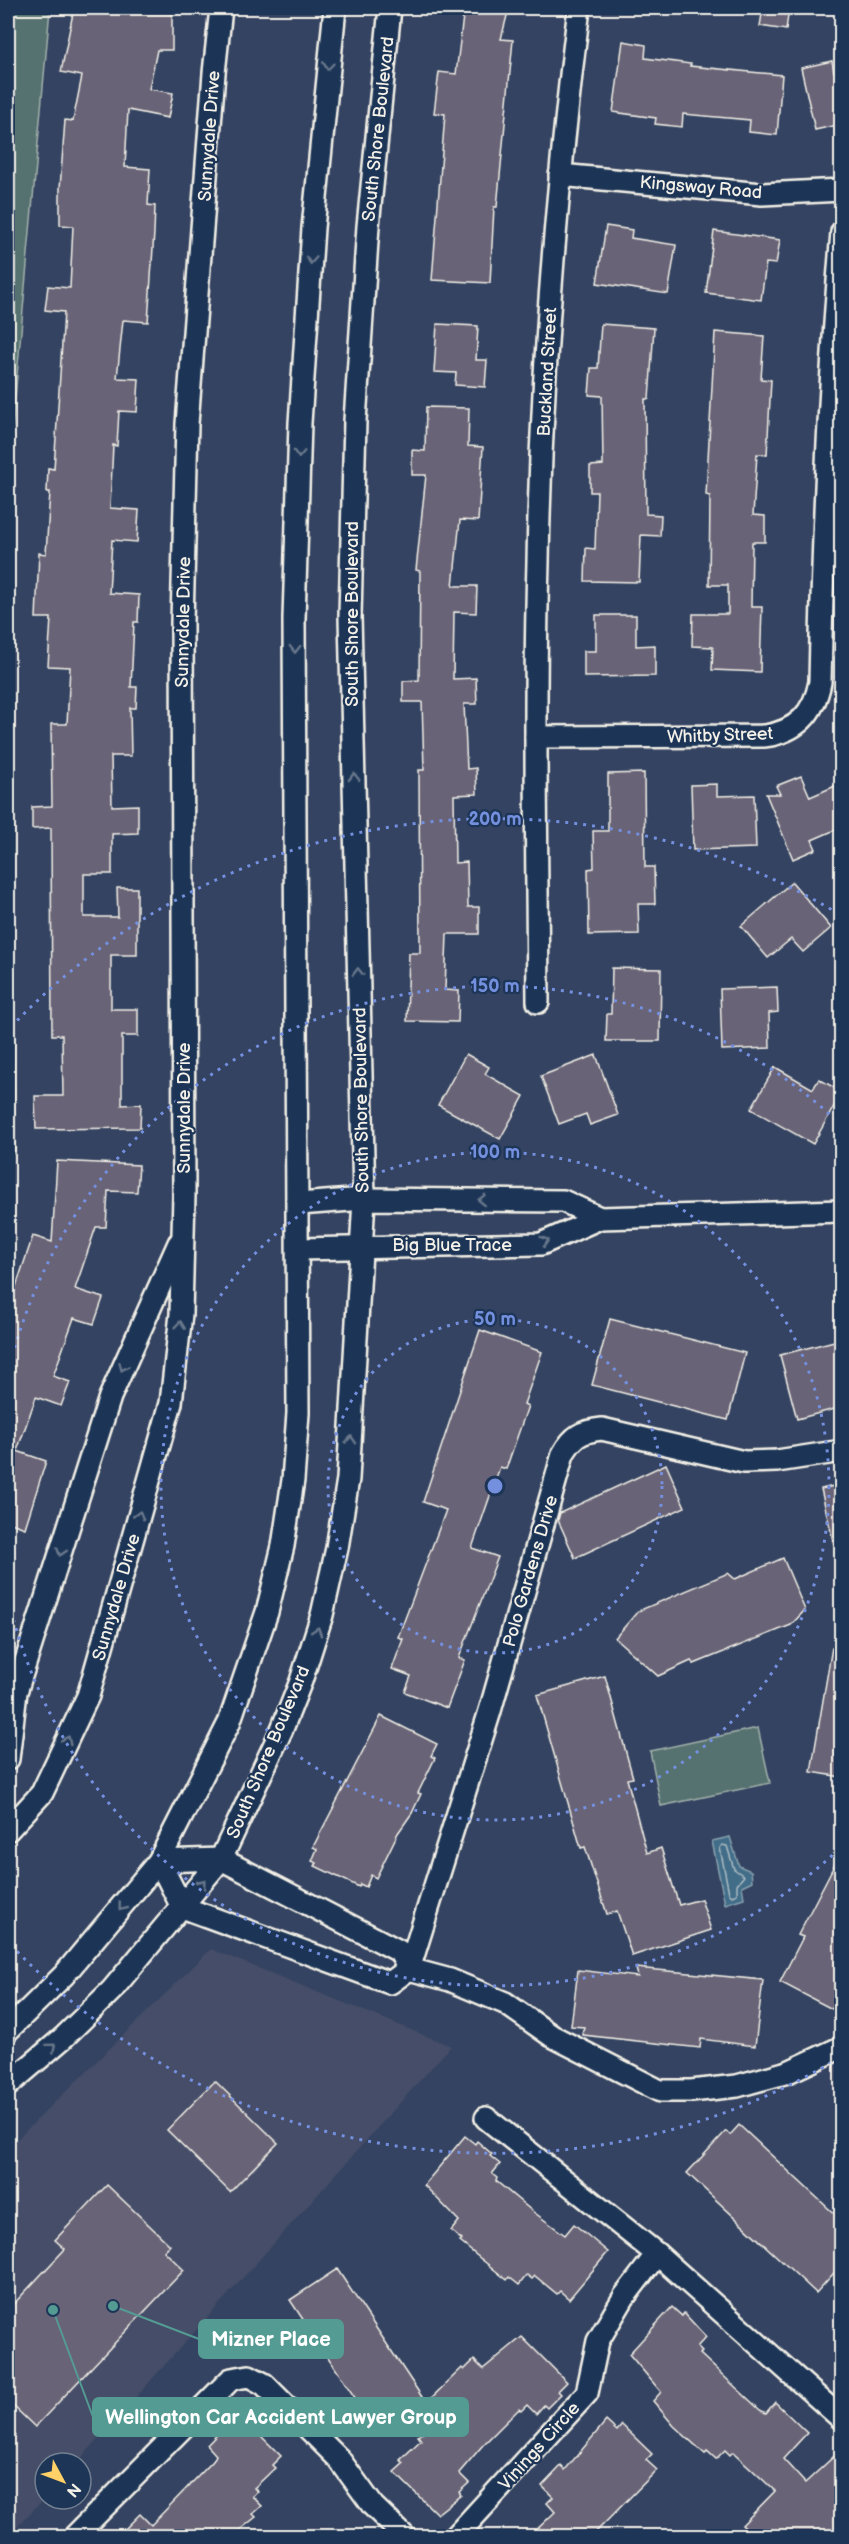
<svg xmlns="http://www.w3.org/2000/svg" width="849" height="2544" viewBox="0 0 849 2544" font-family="'Balsamiq Sans',sans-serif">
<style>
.built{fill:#444d68}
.green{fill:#557270;stroke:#a4b2ac;stroke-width:1.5}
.water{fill:#426d89;stroke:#89a2af;stroke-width:1.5}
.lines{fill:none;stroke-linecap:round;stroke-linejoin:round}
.shore{stroke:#adbcc2;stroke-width:1.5}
.building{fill:#696477;stroke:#f4f1e8;stroke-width:1.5}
.minor-casing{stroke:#f4f1e8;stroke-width:26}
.minor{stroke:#1d3557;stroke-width:21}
.oneway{stroke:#68778a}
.ring{fill:none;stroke:#738fde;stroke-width:3;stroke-dasharray:3 6}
.labels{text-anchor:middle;stroke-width:4.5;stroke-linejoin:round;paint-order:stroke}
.street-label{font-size:18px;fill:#f4f1e8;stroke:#1d3557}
.centre{fill:#738fde;stroke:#1d3557;stroke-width:3}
.ring-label{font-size:18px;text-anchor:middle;font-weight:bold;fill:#738fde;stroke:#1d3557;stroke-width:4.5;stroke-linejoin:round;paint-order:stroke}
.leader{fill:none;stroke:#549b93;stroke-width:2}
.callout-dot{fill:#549b93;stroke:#1d3557;stroke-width:2}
.callout{fill:#549b93;stroke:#549b93;stroke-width:2}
.callout-label{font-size:20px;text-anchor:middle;font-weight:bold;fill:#fff}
</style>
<rect width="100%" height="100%" fill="#344361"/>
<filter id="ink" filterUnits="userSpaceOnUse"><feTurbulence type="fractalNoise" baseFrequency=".0167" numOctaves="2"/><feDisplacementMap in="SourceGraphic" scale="12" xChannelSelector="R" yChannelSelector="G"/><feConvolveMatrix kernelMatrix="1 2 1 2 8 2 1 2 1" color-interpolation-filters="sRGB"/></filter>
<g filter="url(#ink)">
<path class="built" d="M211,1949L451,2046L77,2463H45V2498L8,2536V2148Z"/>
<g class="green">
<path d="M8,8L50,9L8,476Z"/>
<path d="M8,528L15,1152L8,1158Z"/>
<path d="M758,1728L770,1783L661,1806L650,1751Z"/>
</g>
<path class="water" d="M730,1837L739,1866L751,1871L752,1881L742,1886L744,1898L725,1904L712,1841Z"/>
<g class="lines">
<path class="shore" d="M722,1845L727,1846L734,1869L744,1876L737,1884V1894L732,1896L729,1893L720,1848Z"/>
</g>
<g class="building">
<path d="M74,8H172V50H157L149,89L173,93L168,118L128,110L125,167L150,169L148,205L155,206L154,233L148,322L123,320L117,378L139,379L137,412L119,411L117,446L113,445L110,508L139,510L137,542L112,540L109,593L139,595L138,622H134L131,687H137L136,708H130L131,756H111L112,806L138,805V833L112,834V874H84V917H118L117,888H137V955H111V1009H138V1036H122V1105L141,1104L140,1128L36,1129L35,1096H63L62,1035H52L51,828L32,829V807L52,806L51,724H67L70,667L48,666L51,618H36L39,553L46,554L50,492H47L48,468L54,469L64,312L45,310L48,286L70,288L73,226L60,225V188L65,120L73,121L82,76L61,72Z"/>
<path d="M464,8H509L501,39L513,40L497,207H494L490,283L432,280L445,114L434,113L439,72L456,74Z"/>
<path d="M763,8H789L786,30L760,26Z"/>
<path d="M623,41L646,45L645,58L691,64L690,66L782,75L777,135L749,132L750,120L683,114L682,127L655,124L656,118L613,112Z"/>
<path d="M832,61L834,72L842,70V124L815,130L801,68Z"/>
<path d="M606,226L632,230L631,238L676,245L668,294L597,283Z"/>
<path d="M714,231L780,240L776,264L766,263L761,300L706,293Z"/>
<path d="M437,324L478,326L476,360H487L485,387L455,385L456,373L434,372Z"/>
<path d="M601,324L654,328L649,399H645L646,514L661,515L660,536L641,535L639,582L585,581L586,548L595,549L597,492H590V466L603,465L602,396L589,395L591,368H598Z"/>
<path d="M715,332L764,336L761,379L771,380L767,455L757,454L753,515L765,516V542H752L751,607H762L760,672L712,670L713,647L692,646L693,614H728V585H709L710,496L706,495Z"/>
<path d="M426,407L469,408L468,446L483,447L478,521L460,520L453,586H477L476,613L454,612L453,679L476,678L477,704H464L467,769L476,768L477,794L454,795L455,863L467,862L468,907H479V934H447L445,990L459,991L458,1022L407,1021L409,953H420L419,770H424L422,702H403V681L419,680L420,571L416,570L426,475H412V450L425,451Z"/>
<path d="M596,615H636V646L655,645V676L584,677V651H596Z"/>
<path d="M644,773L645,867H654L655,904H638L639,934L589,935L588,869L594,868L593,831H608V774Z"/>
<path d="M801,776L810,797L842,783V827L812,840L816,849L793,859L766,794H780L776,786Z"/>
<path d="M717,784V796L754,795L756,848L693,850L691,785Z"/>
<path d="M792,882L831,928L803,952L791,939L768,958L741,926Z"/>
<path d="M612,968L661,969L660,1041H606L607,1014H611Z"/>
<path d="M777,987L778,1012L769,1013L770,1048L722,1050L720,989Z"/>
<path d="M466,1054L489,1067L485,1074L524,1096L500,1139L438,1105Z"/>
<path d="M596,1055L618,1115L590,1125L586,1114L559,1124L541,1076Z"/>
<path d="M775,1067L813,1089L819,1079L842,1092L813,1144L751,1109Z"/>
<path d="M57,1161L139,1165L137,1192L108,1191L106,1227H96L75,1289L103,1298L94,1324L74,1318L53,1376L70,1382L61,1406L36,1397L17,1451L46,1461L25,1528L8,1522V1310L33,1236L52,1242Z"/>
<path d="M610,1319L745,1353L728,1420L592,1385Z"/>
<path d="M480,1330L542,1352L524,1404L528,1406L506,1469L500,1467L472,1548L498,1557L459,1658L465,1660L447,1708L405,1692L411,1676L392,1669L403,1639L398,1637L446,1510L423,1502Z"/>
<path d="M842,1339V1407L797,1419L780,1355Z"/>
<path d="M666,1464L685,1507L575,1558L558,1520L560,1513Z"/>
<path d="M842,1484V1544L834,1545L821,1489Z"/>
<path d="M783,1558L805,1610L791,1625L694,1664L691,1661L658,1676L615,1638L638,1611L728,1573L735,1579Z"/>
<path d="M832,1647H842V1777L811,1772Z"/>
<path d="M605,1676L633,1778L627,1779L647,1853L661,1848L679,1905L701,1899L711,1930L632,1956L617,1911L607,1914L585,1847L581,1848L537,1695Z"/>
<path d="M381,1716L437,1744L431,1756L435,1758L418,1793L421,1794L412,1813L398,1833L376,1878L371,1875L366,1887L360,1884L359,1887L315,1866L317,1863L312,1861L317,1849L313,1847Z"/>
<path d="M842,1850V1990L832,2009L780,1982L803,1937L798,1935Z"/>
<path d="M636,1968L763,1980L755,2046L701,2039L700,2048L583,2035L584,2027L571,2026L578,1970L638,1977Z"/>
<path d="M215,2081L278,2143L230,2192L167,2130Z"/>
<path d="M739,2125L842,2221V2264L816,2293L687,2173L726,2131L730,2135Z"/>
<path d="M465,2136L475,2144L477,2141L492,2154L490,2156L500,2164L492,2174L497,2178L496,2181L532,2211L565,2235L574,2224L608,2252L569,2299L560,2291L557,2294L535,2276L532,2279L527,2275L519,2285L509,2277L507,2280L460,2242L462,2240L451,2231L459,2221L424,2185Z"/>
<path d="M107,2185L170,2245L164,2251L184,2270L35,2427L8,2401V2310L65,2249L55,2240Z"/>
<path d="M337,2269L426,2403L462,2368L464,2370L474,2360L483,2369L522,2337L567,2382L558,2391L561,2394L547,2408L544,2405L536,2414L527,2405L521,2411L519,2409L483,2445L459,2473L469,2483L459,2492L461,2495L437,2514L394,2472L404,2463L400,2460L421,2440L418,2436L423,2432L394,2402L369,2419L290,2300Z"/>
<path d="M672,2307L682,2316L684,2313L706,2337L697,2347L702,2352L700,2354L760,2410L766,2413L775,2402L807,2433L783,2459L805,2483L842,2449V2523L828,2536H737L745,2528L742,2525L775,2491L733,2452L730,2455L725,2450L716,2459L707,2451L705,2454L674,2426L653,2401L661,2392L629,2354Z"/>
<path d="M238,2413L281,2456L272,2465L275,2468L254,2488L258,2492L252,2496L262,2506L253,2514L256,2517L232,2536H118L140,2514L151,2525L213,2461L216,2455L207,2445Z"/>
<path d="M606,2421L617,2431L622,2425L652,2454L646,2460L657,2470L592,2536H530L555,2512L547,2503L553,2497L542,2486L561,2466L565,2470Z"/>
</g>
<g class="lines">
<defs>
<g id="minor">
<path d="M560,175L762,194L842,190"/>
<path d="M536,737L765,736C797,731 814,714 820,682C823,532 829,382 842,232"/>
<path d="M538,1002C537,855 534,708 538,562C541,377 556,191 579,8"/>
<path d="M299,1204L364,1199L563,1201L600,1218"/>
<path d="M299,1249L541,1244L600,1218L842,1211"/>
<path d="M842,1451L777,1461L744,1462L602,1429C582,1431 573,1436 563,1454L490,1711L409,1969L450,1980L505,2003L552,2036L660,2091H691L737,2086L788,2072L842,2047"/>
<path d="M8,1759L16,1692L110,1397L179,1243"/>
<path d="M8,1830L42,1793L88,1696L171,1403L181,1314L184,1195L182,623L187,424L214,73L221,8"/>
<path d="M221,1859L399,1951L409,1969L390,1983L182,1907L159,1861Z"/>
<path d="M8,2030L64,1975L159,1861L229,1723L267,1612L283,1546L293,1480L298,1413L294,619L300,423L313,228L335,8"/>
<path d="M8,2085L63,2038L112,1990L221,1859L282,1729L301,1681L322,1615L337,1548L348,1479L364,1199L350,616L355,421L368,226L390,8"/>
<path d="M486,2118L657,2254L842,2419"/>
<path d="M75,2536L231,2379L249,2376L264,2384L339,2459L373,2506L404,2536"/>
<path d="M456,2536L587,2393L598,2341L624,2297L657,2254"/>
</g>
</defs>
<use href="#minor" class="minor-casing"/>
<use href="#minor" class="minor"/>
</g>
<defs><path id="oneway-chevron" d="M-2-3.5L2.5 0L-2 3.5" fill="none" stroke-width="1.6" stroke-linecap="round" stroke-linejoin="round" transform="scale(1.5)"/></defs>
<g class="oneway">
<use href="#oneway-chevron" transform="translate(328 66) rotate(97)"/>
<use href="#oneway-chevron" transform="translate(311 260) rotate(94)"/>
<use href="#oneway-chevron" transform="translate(299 454) rotate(92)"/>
<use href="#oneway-chevron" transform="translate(295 649) rotate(90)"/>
<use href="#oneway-chevron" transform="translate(354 777) rotate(-91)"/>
<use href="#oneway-chevron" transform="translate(358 972) rotate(-91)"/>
<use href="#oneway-chevron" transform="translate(482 1200) rotate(-179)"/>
<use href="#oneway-chevron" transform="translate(545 1241) rotate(-18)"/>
<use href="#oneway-chevron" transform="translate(180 1325) rotate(-83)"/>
<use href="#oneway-chevron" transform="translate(123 1367) rotate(114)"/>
<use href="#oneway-chevron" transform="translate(351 1440) rotate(-86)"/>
<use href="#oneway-chevron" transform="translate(139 1515) rotate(-74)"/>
<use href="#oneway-chevron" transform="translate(61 1552) rotate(108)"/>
<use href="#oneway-chevron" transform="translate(317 1631) rotate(-72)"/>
<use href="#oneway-chevron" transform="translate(67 1740) rotate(-65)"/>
<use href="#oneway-chevron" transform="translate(202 1883) rotate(-51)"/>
<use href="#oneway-chevron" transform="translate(122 1907) rotate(129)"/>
<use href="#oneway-chevron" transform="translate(52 2047) rotate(-40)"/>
</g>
</g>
<g class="ring">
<circle cx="495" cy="1486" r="167"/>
<circle cx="495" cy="1486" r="334"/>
<path d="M839 1849A500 500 0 0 1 8 1598M8 1374A500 500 0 0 1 839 1123"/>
<path d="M839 2058A667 667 0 0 1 11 1945M11 1027A667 667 0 0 1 839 914"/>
</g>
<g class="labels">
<g class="street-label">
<text transform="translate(378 129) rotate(-84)" y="6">South Shore Boulevard</text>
<text transform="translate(209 136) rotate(-86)" y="6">Sunnydale Drive</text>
<text transform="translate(701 187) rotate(5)" y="6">Kingsway Road</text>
<text transform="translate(547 372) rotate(-87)" y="6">Buckland Street</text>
<text transform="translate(352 614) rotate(-90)" y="6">South Shore Boulevard</text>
<text transform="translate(183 622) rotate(-89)" y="6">Sunnydale Drive</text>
<text transform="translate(720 735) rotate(-2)" y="6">Whitby Street</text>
<text transform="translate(361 1100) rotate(-91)" y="6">South Shore Boulevard</text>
<text transform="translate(184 1108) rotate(-90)" y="6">Sunnydale Drive</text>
<text x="452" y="1251">Big Blue Trace</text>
<text transform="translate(530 1571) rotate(-74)" y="6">Polo Gardens Drive</text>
<text transform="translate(116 1597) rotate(-74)" y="6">Sunnydale Drive</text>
<text transform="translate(268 1752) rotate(-67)" y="6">South Shore Boulevard</text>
<text transform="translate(539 2446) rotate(-48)" y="6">Vinings Circle</text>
</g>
</g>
<circle cx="495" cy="1486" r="9" class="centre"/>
<g class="ring-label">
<text x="495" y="825">200 m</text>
<text x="495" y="992">150 m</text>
<text x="495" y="1158">100 m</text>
<text x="495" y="1325">50 m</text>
</g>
<path class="leader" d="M113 2306L199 2339M53 2310L93 2417"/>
<g class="callout-dot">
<circle cx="113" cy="2306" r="6"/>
<circle cx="53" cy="2310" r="6"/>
</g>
<g class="callout">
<rect x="199" y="2320" width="144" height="38" rx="6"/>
<rect x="93" y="2398" width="375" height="38" rx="6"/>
</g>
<g class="callout-label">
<text x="271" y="2346">Mizner Place</text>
<text x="281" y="2424">Wellington Car Accident Lawyer Group</text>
</g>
<rect width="849" height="2544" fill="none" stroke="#1d3557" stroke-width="30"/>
<rect x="15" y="15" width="819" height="2514" fill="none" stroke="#f4f1e8" stroke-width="2" filter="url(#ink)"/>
<g transform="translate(63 2481) rotate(131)"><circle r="28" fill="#1d3557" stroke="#738091" stroke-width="1.5"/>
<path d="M0-4.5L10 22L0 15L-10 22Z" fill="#ffd166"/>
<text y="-9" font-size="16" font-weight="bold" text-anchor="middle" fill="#f4f1e8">N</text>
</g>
</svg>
